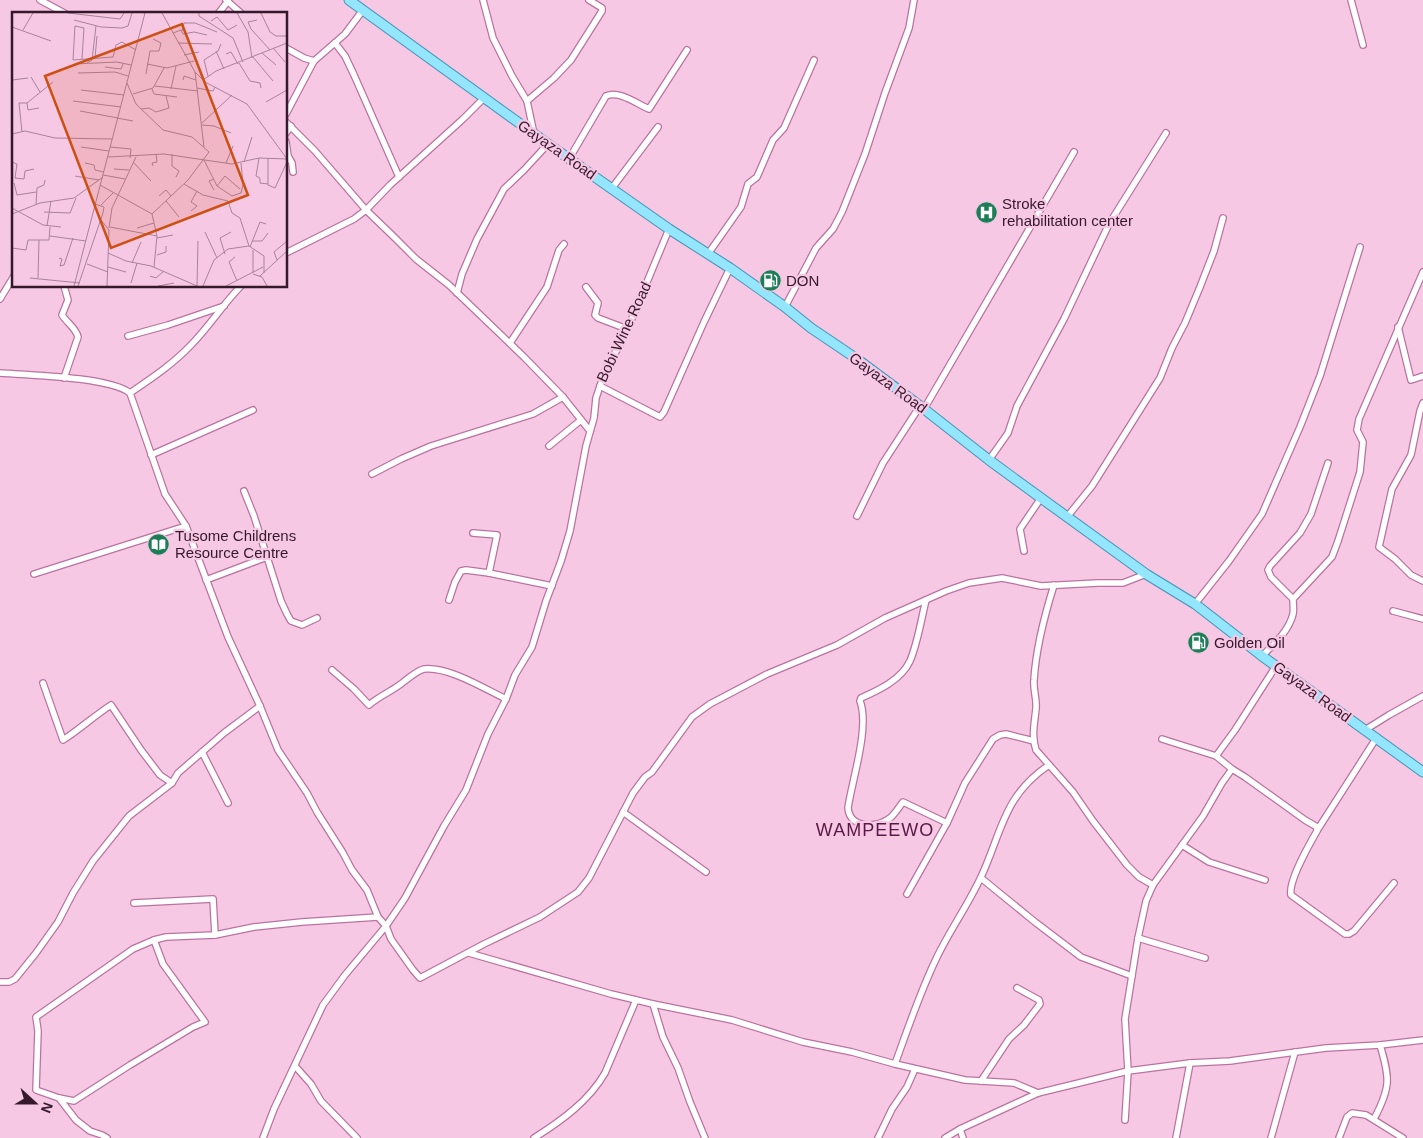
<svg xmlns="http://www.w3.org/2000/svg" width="1423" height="1138" viewBox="0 0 1423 1138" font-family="Helvetica,sans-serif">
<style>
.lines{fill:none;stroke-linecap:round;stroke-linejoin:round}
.street-casing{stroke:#ba73a1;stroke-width:8}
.primary-casing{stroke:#4393b4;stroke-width:11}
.street{stroke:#fff;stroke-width:5.5}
.primary{stroke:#93e6fe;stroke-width:9}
.labels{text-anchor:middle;stroke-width:4.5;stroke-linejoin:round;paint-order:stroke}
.street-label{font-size:15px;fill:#34182b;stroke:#f7c8e4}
.poi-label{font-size:15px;fill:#34182b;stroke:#f7c8e4;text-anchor:start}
.quarter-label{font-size:18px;letter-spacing:1px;fill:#571945;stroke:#f7c8e4}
.inset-road{fill:none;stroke:#a9829a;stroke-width:1}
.view{fill:#cd4f11;fill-opacity:0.15;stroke:#cd4f11;stroke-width:2.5}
.inset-edge{fill:none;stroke:#34182b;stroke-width:2.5}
</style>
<rect width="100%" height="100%" fill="#f7c8e4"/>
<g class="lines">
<defs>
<g id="street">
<path d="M40,0L66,14"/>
<path d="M226,0L242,14"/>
<path d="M483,0L493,38L512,76L527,101L534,134"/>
<path d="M1351,0L1363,45"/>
<path d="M218,14L228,1"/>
<path d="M335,43L345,56L354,75L399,177"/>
<path d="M286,48L304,58L314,61L345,34L363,10"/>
<path d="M527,101L554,78L571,60L602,11V8L589,0"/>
<path d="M286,114L314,61"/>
<path d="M286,122L315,151L366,210L393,236L416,259L449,285L524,357L563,397L590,431"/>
<path d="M286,133L291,126"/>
<path d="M286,142L288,156L292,163L293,172"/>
<path d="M569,159L606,96C619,90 637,104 649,109L687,50"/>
<path d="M612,188L658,127"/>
<path d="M286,253L354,219L366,210L390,185L463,119L484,98"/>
<path d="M708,254L741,207L748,184L757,177L773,140L784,128L814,60"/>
<path d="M64,286L68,300L62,315C67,323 76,328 78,337L64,378"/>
<path d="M586,287L598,303L595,315L598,318L627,329"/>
<path d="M457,293L462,274L477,239L504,189L524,170L548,144"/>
<path d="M0,299L14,276"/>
<path d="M785,307L816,248L833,229L842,212L865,154L885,93L909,28L914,0"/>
<path d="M1398,327L1411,380L1423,376"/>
<path d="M128,336L168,325L224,306"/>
<path d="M510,343L547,287L559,250L564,244"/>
<path d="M0,373C29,375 110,377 130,393L165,494L186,526L228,637L260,706L278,750L307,793L317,812L343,853L352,870L367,890L378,917L386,926L391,939L413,970L420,978L484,944L540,917L578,892L589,878L633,793L645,777L652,772L692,717L710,704L767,674L837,645L885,618L946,591L969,583L1002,578L1041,586L1098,583H1123L1146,574"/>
<path d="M600,386L660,417L664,412L704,322L730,268"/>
<path d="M130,393C152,378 173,364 191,345C209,327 223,304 241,286"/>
<path d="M1423,403L1420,411L1411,455L1392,489L1379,547L1395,559L1411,575L1423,581"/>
<path d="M924,409L1074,152"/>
<path d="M549,446L581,420"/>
<path d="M151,455L253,410"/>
<path d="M989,460L1008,433L1017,406L1064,319L1109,224L1166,133"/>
<path d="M372,474L401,459L431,446L533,414L563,397"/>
<path d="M857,516L883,463L920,406"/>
<path d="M1067,517L1092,486L1160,378L1172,348L1185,323L1200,287L1214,251L1223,218"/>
<path d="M473,533L497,535L489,573L552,586"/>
<path d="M1024,551L1020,529L1041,498"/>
<path d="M267,557L281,601L287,614L291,621L302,625L317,618"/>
<path d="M34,574L186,526"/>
<path d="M206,580L267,557L254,516L244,491"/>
<path d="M1054,585C1044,617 1036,647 1034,680C1033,690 1037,699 1036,708C1035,721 1031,736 1036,750L1073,792L1093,821L1127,865L1139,877L1153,885"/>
<path d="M1293,599L1271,577L1268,570L1270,566L1300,533L1311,514L1328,463"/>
<path d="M449,600L455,582L461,571L466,570L489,573"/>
<path d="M926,600C921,620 918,642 910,661C901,680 879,690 861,698L860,701C870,727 852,780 848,808C850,829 876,828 890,818C895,814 899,807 903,802L947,823"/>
<path d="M1195,604L1229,561L1262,514L1300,427L1320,376L1360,247"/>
<path d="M1393,611L1423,619"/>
<path d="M1262,656C1274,644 1289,631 1293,614C1294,610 1293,603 1293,599L1332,557L1338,541L1360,472L1363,442L1357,430L1359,419L1423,272"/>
<path d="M332,670L354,689L369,705C378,697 388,693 398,686C404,682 417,670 424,669C448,666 485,689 506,699"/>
<path d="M43,683L63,740C80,729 94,716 111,705L141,750L160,775L172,783"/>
<path d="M1365,730L1389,715L1423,696"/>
<path d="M1162,739L1216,756L1232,769L1245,777L1305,820L1317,827V831C1310,843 1288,882 1291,895L1345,934H1349L1354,931L1394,883"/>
<path d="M202,752L228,803"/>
<path d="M1216,756L1235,730L1276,666"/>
<path d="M623,812L706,872"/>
<path d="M1318,829L1377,737"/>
<path d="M1182,845L1209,862L1265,880"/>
<path d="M981,878L1035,922L1081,957L1132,976"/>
<path d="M907,894L947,823L965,783L993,739L1000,735L1006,734L1034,741"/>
<path d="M134,903L213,899L215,935"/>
<path d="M1138,938L1205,958"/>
<path d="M469,953L611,994L653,1004L732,1020L803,1042L852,1052L895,1064L965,1080L1014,1083L1038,1093"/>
<path d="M0,982H9L15,979L36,953L58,922L73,893L93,861L129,816L172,783L178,773L224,733L260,706"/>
<path d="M653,1004L663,1037L678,1068L690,1102L705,1138"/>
<path d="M895,1064C908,1028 920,992 937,957C950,930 968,905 981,877C1002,832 1003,796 1049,765"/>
<path d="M295,1066L311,1084L321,1101L357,1138"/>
<path d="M981,1081L1009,1039L1024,1025L1040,1004L1039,1000L1017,988"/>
<path d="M59,1098L74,1101L130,1065L193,1027L205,1022L163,964L154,940"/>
<path d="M1374,1119C1391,1087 1390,1078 1380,1045"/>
<path d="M1125,1120L1128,1071L1125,1019L1138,938L1146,901L1153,885L1203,816L1222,783L1232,769"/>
<path d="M960,1129L963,1138"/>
<path d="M107,1138L102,1135L90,1131L76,1120L59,1098L36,1090L38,1031L36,1017L133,949L154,940L166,937L215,935L254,927L302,922L378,917"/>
<path d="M263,1138L274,1109L323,1005L345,975L386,926L405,898L444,826L466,790L488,734L506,699L515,675L532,647L546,601L561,561L570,531L586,446L594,418L596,398L600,386L608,363L619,347L630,323L669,229"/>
<path d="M534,1138C561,1121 589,1101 605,1073L636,1000"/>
<path d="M878,1138L892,1109L907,1087L915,1069"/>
<path d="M945,1138L960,1129L1038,1093L1128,1071L1190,1063L1230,1061L1326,1048L1380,1045L1423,1040"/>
<path d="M1176,1138L1190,1063"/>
<path d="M1271,1138L1295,1052"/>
<path d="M1339,1138L1347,1117L1352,1113L1366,1115L1403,1138"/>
</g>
<path id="primary" d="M349,0L548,144L669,229L730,268L785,307L811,328L857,359L924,409L989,460L1041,498L1146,574L1195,604L1262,656L1423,772"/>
</defs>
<use href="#street" class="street-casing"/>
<use href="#primary" class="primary-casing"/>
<use href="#street" class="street"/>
<use href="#primary" class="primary"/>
</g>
<defs>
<symbol id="hospital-disc" viewBox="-11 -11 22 22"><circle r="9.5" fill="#1b7e57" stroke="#f7c8e4"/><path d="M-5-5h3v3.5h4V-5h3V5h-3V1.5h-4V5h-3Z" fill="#fff"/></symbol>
<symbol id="fuel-disc" viewBox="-11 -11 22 22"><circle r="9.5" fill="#1b7e57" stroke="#f7c8e4"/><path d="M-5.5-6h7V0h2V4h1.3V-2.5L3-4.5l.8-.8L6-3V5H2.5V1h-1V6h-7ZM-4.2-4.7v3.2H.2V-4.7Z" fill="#fff"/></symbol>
<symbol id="library-disc" viewBox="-11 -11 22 22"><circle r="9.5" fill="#1b7e57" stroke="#f7c8e4"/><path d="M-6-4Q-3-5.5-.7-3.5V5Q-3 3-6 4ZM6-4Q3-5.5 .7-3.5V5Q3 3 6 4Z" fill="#fff"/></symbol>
</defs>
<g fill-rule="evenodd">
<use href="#hospital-disc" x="974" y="200" width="25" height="25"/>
<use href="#fuel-disc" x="758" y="268" width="25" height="25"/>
<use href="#library-disc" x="146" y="532" width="25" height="25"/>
<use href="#fuel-disc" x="1186" y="630" width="25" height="25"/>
</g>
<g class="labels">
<g class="street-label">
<text transform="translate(557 150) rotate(35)" y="5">Gayaza Road</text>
<text transform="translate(624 332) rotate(-65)" y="5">Bobi Wine Road</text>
<text transform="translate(888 383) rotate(36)" y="5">Gayaza Road</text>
<text transform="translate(1312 692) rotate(36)" y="5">Gayaza Road</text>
</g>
<g class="poi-label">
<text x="1002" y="209">Stroke<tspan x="1002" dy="17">rehabilitation center</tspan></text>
<text x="786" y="286">DON</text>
<text x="175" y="541">Tusome Childrens<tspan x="175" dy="17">Resource Centre</tspan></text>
<text x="1214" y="648">Golden Oil</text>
</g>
<g class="quarter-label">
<text x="875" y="836">WAMPEEWO</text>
</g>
</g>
<g transform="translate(12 12)">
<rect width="275" height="275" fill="#f7c8e4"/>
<path class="inset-road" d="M56,1L108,7L112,1M150,1L183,60L193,70L235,92L275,147M187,1V4L221,26L231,50M225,1L236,20L240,46M249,1L258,20L264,24H275M62,8L89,15L110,16L116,14L120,1M245,8L236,10L239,17L258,38M199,9L205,5L216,18L225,13M0,15L39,29M11,18L21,1M170,19L172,11H183L205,20M161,21L169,18L171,22L182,20L195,23M166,31L200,32M262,37L273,50M204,39L212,57M250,41L264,53M214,42L219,40L226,52M172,43L187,40M241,45L261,69M83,46L85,24M70,47L72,16L63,14L61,48L101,45L104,33L110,30L124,38M75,51L80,48L84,14M227,51L238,69L248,71L249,76M62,52L105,50L119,53M135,52L155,56L182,49M93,55L109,57L111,52M183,60L192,135M66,61L103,60L116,64M134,62L138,39H147L149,31L141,27M196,64L192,48L206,39L209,32M19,65L28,80M0,68L16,66M171,68L172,64L184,68M191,68L204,59L275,31M115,71L124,92L151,118L180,125L197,140L176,168L140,202L145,224L142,255M143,74L186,79M185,76L201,79L203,75M140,77L142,82L165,85M159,77L164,54M69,78L112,83M121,82L141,76L152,56M61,89L109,95M254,90L275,78M15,91L41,70M129,97L137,96L144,100L157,96L154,84M68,99L106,106M105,106L121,109M190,111L220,83M190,113L202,114L219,121M10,120L7,91H15L16,98L27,96M0,122L13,119L43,126L100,127M69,135L97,139M98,135L119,137L118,146M160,142V154L167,159L164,165M96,145L152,142L220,152L247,146L275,147M247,146L244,164L248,166V171L256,172M256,146V173L263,176L275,150M192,148L205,174L220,184L229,181L231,173L229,151M0,150L5,152L3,166L12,167L13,159L22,157M121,150L139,169M232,150L240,125M73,151L82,153L83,158L92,160M214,151L221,134M141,154L140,151L145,150L144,142M102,157L117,158M91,163L113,167M63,164L87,168M2,171L5,183L24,180M172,172L191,183L216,189L220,201L228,206L237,234L216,237L202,248L191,274M88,173L140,202M205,174L213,164L228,177M202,178L197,169L202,167M147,184L154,178L159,184M154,189L167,205M24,192L25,176L32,173L33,168M89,193L102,180M0,196L31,213L49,215M179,199L185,194L179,190L185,179M32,200L58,201L64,186M0,202L28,191L62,186L91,165M89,208L97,218L95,274M35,214L39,189M98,215L145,224M97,216L100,196L124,145M125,216L142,211M193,220L205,246M38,224L74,229M145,226L161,223M240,229H250L256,221M237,234L252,244V261M238,235L248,210L254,212M0,236L14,238L16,228H37L38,215M96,241L114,249L139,254L185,274M213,242L208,226L219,220M145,243L154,240V234M223,245L217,250L225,269M47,246L50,247L48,254L52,253L61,226M265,248L262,240L275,229M120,251L129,230M75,252L96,260M96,255L114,260M241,261V238M241,262L250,265L255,274M138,264L144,266L152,259M248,264L275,239M18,266L68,271M26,266L27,228M119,271L125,251M62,274L133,1M66,274L91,201L92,195L83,192M146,274L162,271M185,274L186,229M214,274L251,255"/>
<path class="view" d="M170,12L236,183L99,236L33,64Z"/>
<rect width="275" height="275" class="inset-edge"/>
</g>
<g transform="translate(35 1103) rotate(111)" stroke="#f7c8e4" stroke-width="4" paint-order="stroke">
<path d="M0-4L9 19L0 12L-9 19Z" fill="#34182b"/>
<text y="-8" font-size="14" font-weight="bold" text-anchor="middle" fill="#34182b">N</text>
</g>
</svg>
